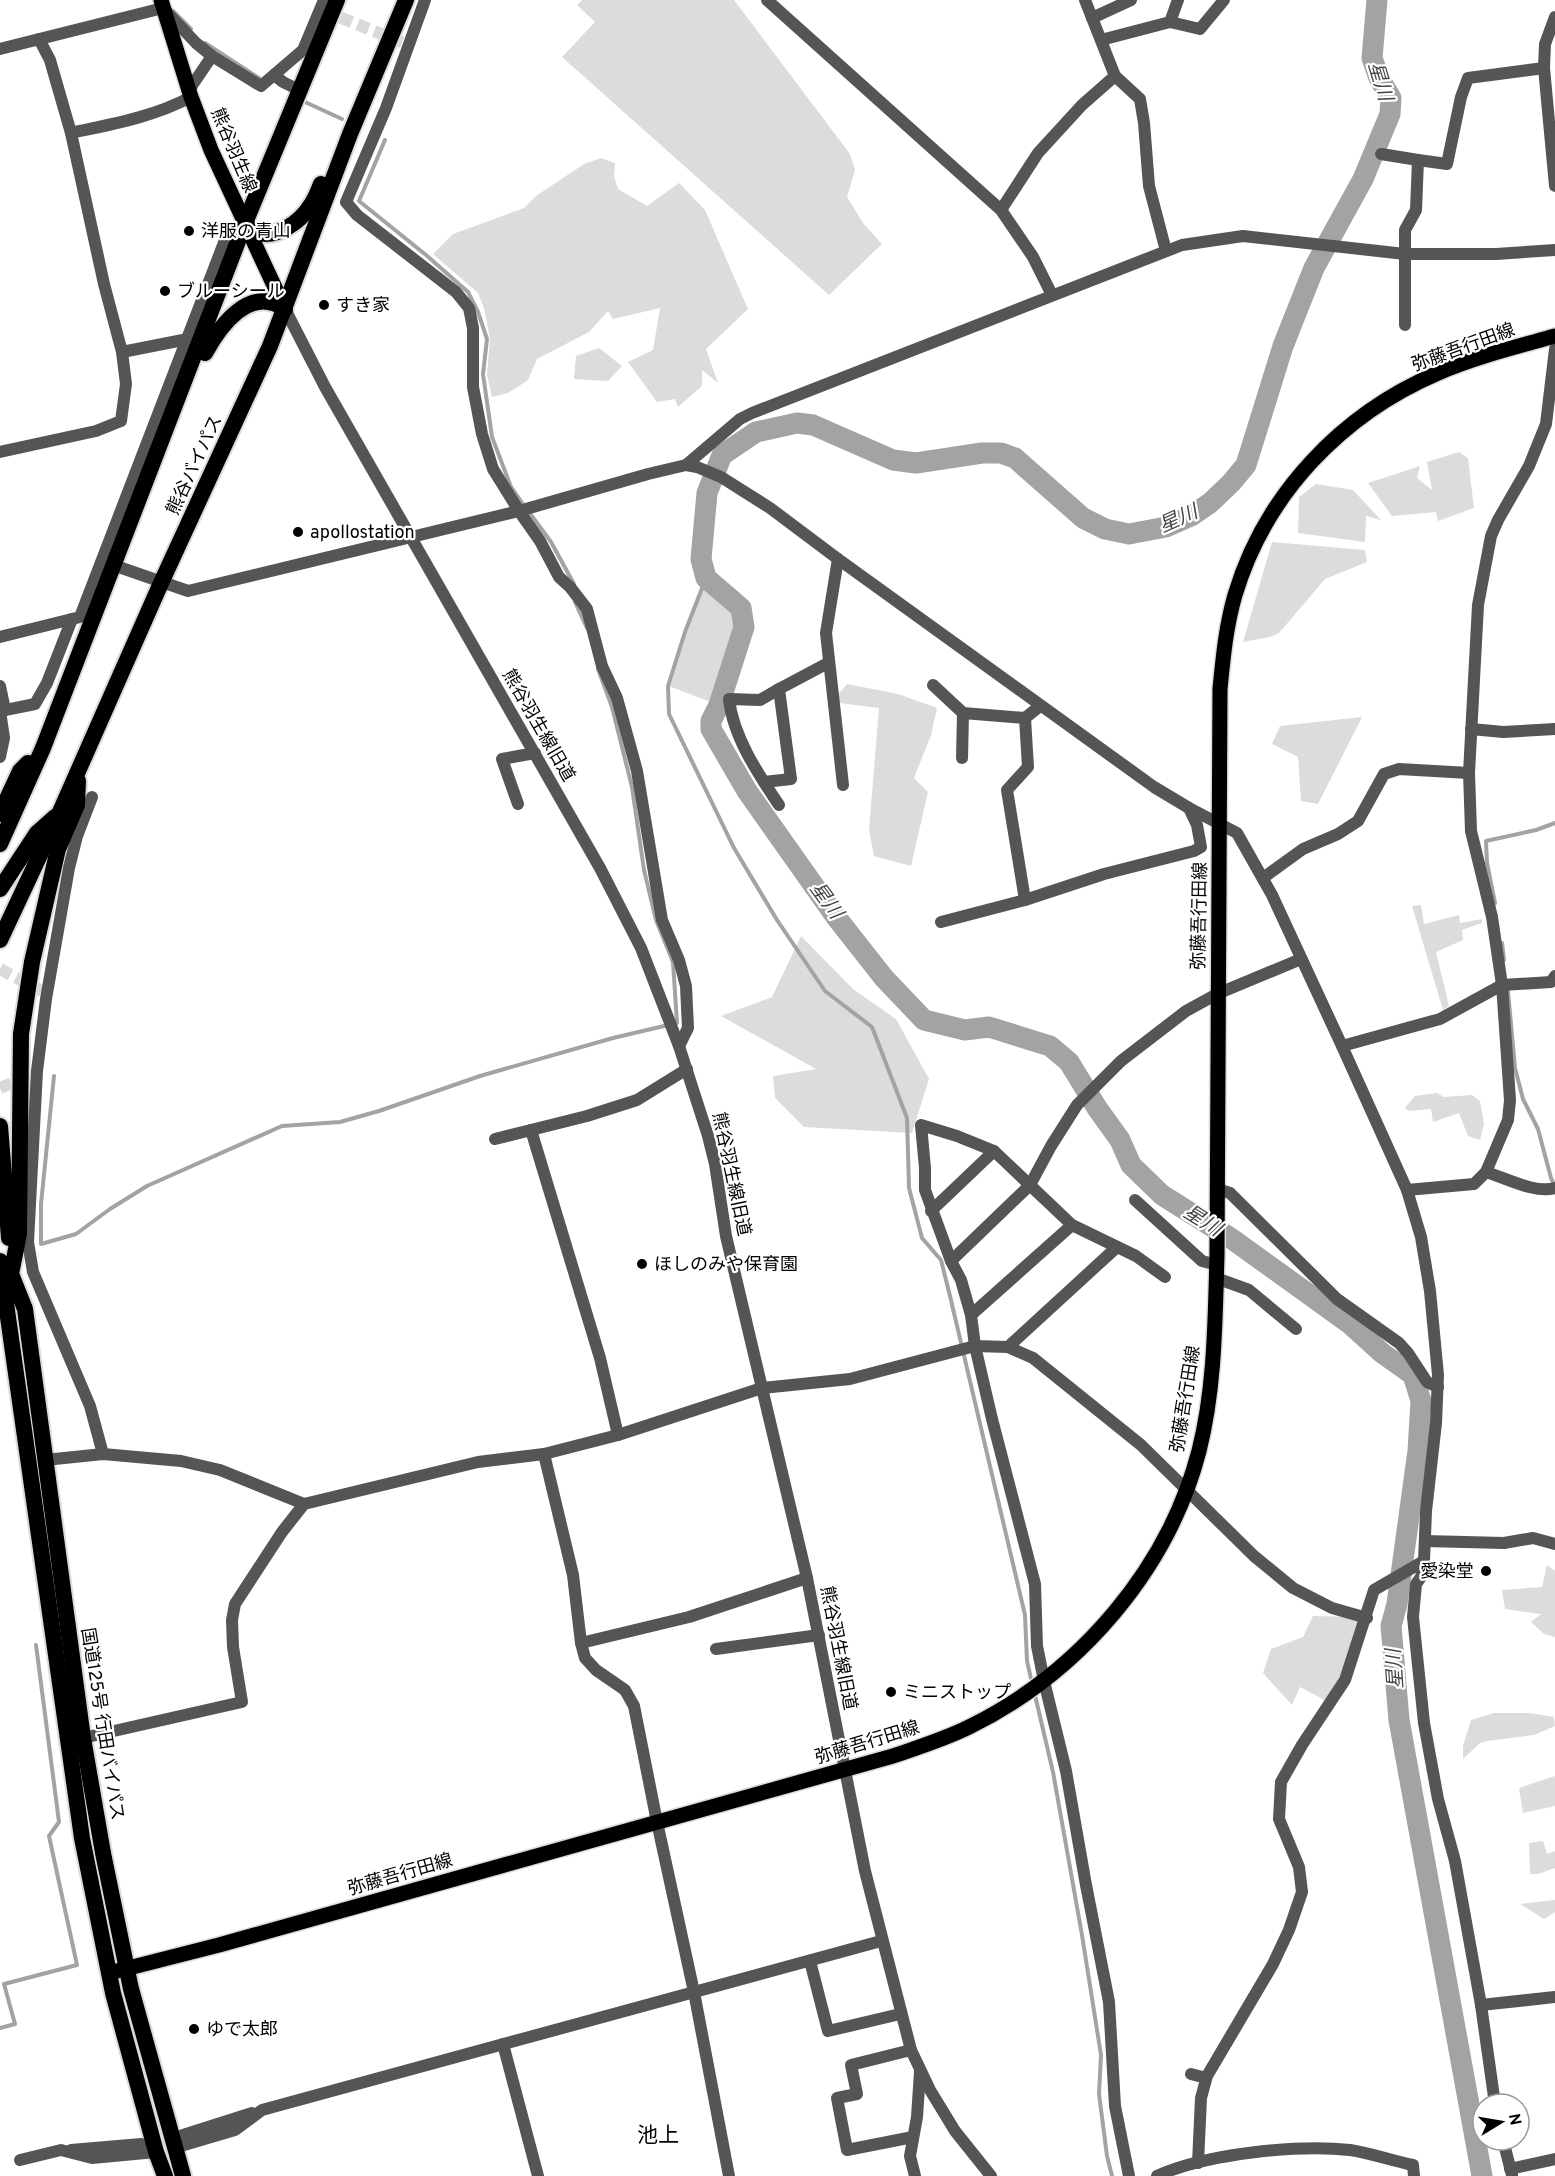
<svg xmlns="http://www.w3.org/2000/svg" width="1555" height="2176" viewBox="0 0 1555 2176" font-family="Overpass,'Noto Sans JP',sans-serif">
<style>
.green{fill:#dcdcdc}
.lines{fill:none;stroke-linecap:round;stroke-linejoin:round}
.stream{stroke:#a3a3a3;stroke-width:4}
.river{stroke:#a3a3a3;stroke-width:21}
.minor-tunnel{stroke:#d9d9d9;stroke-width:12;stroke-dasharray:12 6;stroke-linecap:butt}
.major-casing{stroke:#dbdbdb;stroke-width:18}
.highway-casing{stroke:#dbdbdb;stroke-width:20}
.minor{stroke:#555;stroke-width:12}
.major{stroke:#000;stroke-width:15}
.highway{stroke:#000;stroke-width:16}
.poi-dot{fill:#000;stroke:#fff;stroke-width:2}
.labels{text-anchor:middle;stroke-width:4.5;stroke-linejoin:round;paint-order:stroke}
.street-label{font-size:18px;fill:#000;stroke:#fff}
.poi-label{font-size:18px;fill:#000;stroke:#fff;text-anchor:start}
.water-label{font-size:20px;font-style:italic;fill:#444;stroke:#fff}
.quarter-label{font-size:21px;fill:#000;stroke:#fff}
</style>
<rect width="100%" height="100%" fill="#fff"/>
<g class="green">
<path d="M582,0H734L850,154L855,170L847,197L863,223L882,244L829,295L562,57L595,22L577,5Z"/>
<path d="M601,158L615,163L614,176L618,189L647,206L679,183L705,210L748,309L706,349L718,383L702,370V386L678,407L675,399L657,402L628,362L653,350L660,308L613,319L608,311L589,332L537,359L528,380L522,384L508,393L492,397L487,375L490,339L484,308L478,293L433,254L453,234L524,208L536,196L584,164Z"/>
<path d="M599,348L622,366L608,381L574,379L576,356Z"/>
<path d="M1459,452L1468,458L1474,508L1438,521L1436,512L1392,516L1368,483L1420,466L1417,478L1432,490L1427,462Z"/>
<path d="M1316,484L1353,490L1381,520L1366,516L1365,542L1298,533L1299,497Z"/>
<path d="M1272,542L1365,550L1367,562L1325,579L1279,633L1270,637L1243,642Z"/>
<path d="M706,578L741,608L744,627L719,705L668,686Z"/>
<path d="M847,684L898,694L937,708L931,735L914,778L928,792L911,866L874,856L869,830L879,708L832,702Z"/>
<path d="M1362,717L1318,804L1301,801L1298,757L1272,744L1280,726Z"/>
<path d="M1421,905L1424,924L1459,915L1460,923L1482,919V923L1462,930L1463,940L1436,952L1449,1006L1443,1010L1412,906Z"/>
<path d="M801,936L853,989L896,1019L929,1079L912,1133L804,1127L775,1098L773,1076L816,1069L721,1016L772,997Z"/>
<path d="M1437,1093L1444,1097L1472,1095L1480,1101L1484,1124L1480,1140L1468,1136L1459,1113L1433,1122L1431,1109L1409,1111L1405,1108L1415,1096Z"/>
<path d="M1547,1565L1555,1571V1637L1544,1634L1531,1622L1541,1614L1505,1609L1502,1590L1542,1587Z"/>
<path d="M1313,1616L1361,1617L1358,1642L1330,1703L1300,1687L1292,1705L1263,1673L1271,1649L1303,1637Z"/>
<path d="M1494,1713H1530L1554,1717L1555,1726L1534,1735L1487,1741L1480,1743L1463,1759V1746L1471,1720Z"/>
<path d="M1555,1776V1806L1523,1813L1519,1788Z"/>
<path d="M1543,1841L1547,1854L1555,1851V1868L1538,1874H1530L1529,1843Z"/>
<path d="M1555,1900V1912L1544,1919L1520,1904Z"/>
</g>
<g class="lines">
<g class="stream">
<path d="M171,9L191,29"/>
<path d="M205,43L259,78"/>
<path d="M305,102L342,119"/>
<path d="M385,140L359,201L426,255L468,292L478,312L487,339L483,374L492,437L511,487L524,506"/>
<path d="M529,512L551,542L574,584"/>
<path d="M706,578L685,632L668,686L669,714L734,848L777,920L825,991L872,1027L907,1118L909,1188L922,1238L941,1260L950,1296L1025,1615L1027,1661L1032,1683"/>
<path d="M575,602L587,628"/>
<path d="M1495,903L1487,863L1486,841L1536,830L1555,823"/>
<path d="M1502,943L1504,960"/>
<path d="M1508,991L1515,1068L1523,1099L1538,1129L1551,1178L1555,1186"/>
<path d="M54,1076L41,1204V1244L76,1234L110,1209L147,1186L282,1126L340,1122L379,1111L480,1076L613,1038L677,1023L673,962L656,920L644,870L632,787L612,707L598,669"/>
<path d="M1034,1691L1053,1772L1082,1935L1101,2055L1099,2094L1107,2156L1112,2176"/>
<path d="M0,2028L15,2024L4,1984L77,1965L49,1836L59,1822L36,1645"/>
</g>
<path class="river" d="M1377,0L1372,58L1379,78L1391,98L1390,114L1363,179L1314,268L1283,346L1246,465L1231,483L1210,503L1191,516L1166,527L1129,534L1105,529L1083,518L1015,458L1001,453H982L916,463L893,460L813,425L797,423L756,432L722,455L707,493L701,559L706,578L741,608L744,627L719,705L711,721V729L747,791L836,917L884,978L924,1020L965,1030L989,1027L1050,1046L1069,1062L1097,1108L1120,1140L1131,1165L1162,1195L1232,1239L1350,1324L1382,1353L1413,1375L1421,1401L1418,1451L1397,1604L1391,1626L1399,1720L1482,2176"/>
<g class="minor-tunnel">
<path d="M324,11L409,45"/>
<path d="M0,969L42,991"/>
<path d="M0,1088L30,1076"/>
</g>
<defs>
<g id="major">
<path d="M161,0L191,97L211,150L285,309"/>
<path d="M109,1973L219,1945L893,1756C919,1747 945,1739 969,1727C1079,1673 1168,1570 1199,1451C1215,1388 1215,1321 1217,1256L1220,689C1223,658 1226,626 1235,595C1265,494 1342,414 1438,373C1475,357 1516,347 1555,336"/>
</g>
<g id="highway">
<path d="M245,223C248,226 252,231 256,232C276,240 301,221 310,206C315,200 318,191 321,184"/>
<path d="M205,353C220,326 250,284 285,309"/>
<path d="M0,814L20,771L28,763"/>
<path d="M0,844L43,748L245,223L337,0"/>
<path d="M0,889L37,833L55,817"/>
<path d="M0,940L60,812L161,583L270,346L350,134L406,0"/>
<path d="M0,1126L9,1238"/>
<path d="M0,1261L82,1838L113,1993L156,2152L165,2176"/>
<path d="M11,1274L25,1309L83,1738L103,1853L131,1989L183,2176"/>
<path d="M11,1274L19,1234L21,1034L32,962L58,849L77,805L78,781"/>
</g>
</defs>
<use href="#major" class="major-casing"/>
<use href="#highway" class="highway-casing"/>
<g class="minor">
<path d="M425,0L386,108L346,202L357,215L456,292L469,308L473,328V387L482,434L493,469L519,511L540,541L559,577L570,587L587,609L602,666L617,698L637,771L662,920L679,960L686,986L688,1028L679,1046"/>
<path d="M767,0L1001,210L1033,257L1052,295"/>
<path d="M1555,17L1545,44L1544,68L1555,186"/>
<path d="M1092,18L1131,0"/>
<path d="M1170,22L1200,29L1224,0"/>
<path d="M39,39L50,60L71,133C113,124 153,117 191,97"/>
<path d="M1101,40L1170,22L1178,0"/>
<path d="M0,49L163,8L196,43L212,56L261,86L303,50L324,0"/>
<path d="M274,75L283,82L299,90"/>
<path d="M1115,76L1140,99L1144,123L1149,186L1166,251"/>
<path d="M189,90L212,56"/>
<path d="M1381,154L1418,160"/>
<path d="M1001,210L1038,153L1082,105L1115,76L1085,0"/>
<path d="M285,309L325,387L600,868L641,948L679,1046L708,1136L715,1164L726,1236L807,1578L865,1871L911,2050L930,2090L955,2131L991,2176"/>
<path d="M1405,325V230L1416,210L1418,160L1447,164L1461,97L1468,78L1544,68"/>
<path d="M122,352L188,339"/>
<path d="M0,452L96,431L121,421L126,384L122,352L104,284L71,133"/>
<path d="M686,465L740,419L752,413L1182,245L1243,236L1405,254H1496L1555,250"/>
<path d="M838,559L826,633L843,785"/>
<path d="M113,565L188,591L519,511L648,474L686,465L697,467L721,477L770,508L838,559L1154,787L1189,808L1237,833L1272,895L1342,1046L1407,1190L1421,1237L1430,1291L1438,1375L1436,1423L1426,1511L1424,1561L1421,1577L1416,1584L1413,1617L1424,1723L1438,1799L1455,1861L1481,2005L1495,2104"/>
<path d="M0,637L80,617L225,240L244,224"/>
<path d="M933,685L963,713L1025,718"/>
<path d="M0,686L5,710"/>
<path d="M779,689L760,700L729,699C733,737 759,775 779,805"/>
<path d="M0,711L35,704L47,683L72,619"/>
<path d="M1471,729L1503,732L1555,729"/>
<path d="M0,757L4,738L0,711"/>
<path d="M962,758L963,713"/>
<path d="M764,782L791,779L779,689L828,663"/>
<path d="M92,797L77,836L69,868L46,999L37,1071L28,1242L33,1272L90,1406L103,1454"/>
<path d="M518,804L502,759L535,753"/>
<path d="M1263,878L1303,849L1338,834L1358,821L1384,774L1399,769L1469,773"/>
<path d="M1025,900L1007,790L1028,767L1025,718L1040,706"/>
<path d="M941,922L1025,900L1104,874L1194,851L1201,847L1197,825L1189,808"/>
<path d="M1342,1046L1440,1019L1502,985L1551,982L1555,976"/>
<path d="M495,1139L531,1130"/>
<path d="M1486,1172C1506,1178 1535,1194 1555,1188"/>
<path d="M1218,1189L1230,1193L1337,1299L1399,1343L1408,1353L1427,1382L1438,1387"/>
<path d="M1407,1190L1474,1184L1486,1172L1508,1120L1510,1100L1502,985L1492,917L1471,831L1469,773L1478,605L1491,536L1498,520L1529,466L1546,424L1555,349"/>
<path d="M1135,1200L1202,1261L1217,1265"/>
<path d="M931,1211L994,1151"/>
<path d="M1072,1225L1136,1256L1165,1277"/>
<path d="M951,1261L925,1190V1168L921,1125L957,1136L994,1151L1072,1225L971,1315"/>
<path d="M1216,1278L1249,1290L1296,1329"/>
<path d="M1008,1347L1117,1247"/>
<path d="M618,1435L600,1358L531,1130L587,1116L637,1100L687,1069"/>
<path d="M544,1454L573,1575L581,1643L585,1658L596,1670L625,1690L634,1706L657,1822L694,1992L729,2176"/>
<path d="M45,1460L103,1454L181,1461L220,1470L304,1504L478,1462L544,1454L618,1435L762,1388L850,1379L975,1346L1008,1347L1033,1358L1141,1445L1254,1556L1293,1588L1332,1608L1367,1618"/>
<path d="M1425,1541L1504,1543L1533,1538L1555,1544"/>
<path d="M581,1643L689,1617L807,1578"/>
<path d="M716,1649L819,1635"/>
<path d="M83,1738L242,1702L233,1647L232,1620L235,1604L282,1532L304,1504"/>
<path d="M810,1961L828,2031L900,2014"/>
<path d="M1481,2005L1555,1997"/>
<path d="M503,2044L538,2176"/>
<path d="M911,2050L851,2065L857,2094L837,2098L847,2150L913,2137"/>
<path d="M1191,2074L1206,2078"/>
<path d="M183,2135L252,2113"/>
<path d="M1503,2140L1512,2175"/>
<path d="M174,2148L235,2130L262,2110L881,1941"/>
<path d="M71,2150L141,2144"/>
<path d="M20,2160L61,2150L92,2158L156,2152"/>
<path d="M1198,2163L1201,2098L1207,2076L1273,1964L1289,1930L1302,1892L1299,1867L1279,1819L1281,1782L1302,1745L1345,1680L1374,1590L1424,1561"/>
<path d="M1510,2169L1555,2159"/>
<path d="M915,2176L910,2156L917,2117L920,2072"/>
<path d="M1129,2176L1115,2106L1109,2002L1086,1885L1066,1771L1044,1681L1037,1646L1035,1584L992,1419L975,1346L971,1315L961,1280L951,1261L1030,1185L1051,1146L1077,1105L1121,1061L1186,1011L1217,994L1301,959"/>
<path d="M1157,2176C1205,2154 1298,2144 1350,2150C1371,2153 1392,2161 1413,2165L1414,2176"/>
</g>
<use href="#major" class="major"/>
<use href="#highway" class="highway"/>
</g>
<g class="poi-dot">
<circle cx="189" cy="231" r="6"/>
<circle cx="165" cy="291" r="6"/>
<circle cx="324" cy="305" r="6"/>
<circle cx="298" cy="532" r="6"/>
<circle cx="642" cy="1264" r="6"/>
<circle cx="1486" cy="1571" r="6"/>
<circle cx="891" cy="1692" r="6"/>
<circle cx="194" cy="2029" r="6"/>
</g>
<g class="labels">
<g class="street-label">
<text transform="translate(234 150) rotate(67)" y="6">熊谷羽生線</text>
<text transform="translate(1463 347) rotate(-20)" y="6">弥藤吾行田線</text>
<text transform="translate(194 465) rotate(-65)" y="6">熊谷バイパス</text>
<text transform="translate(539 725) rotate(60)" y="6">熊谷羽生線旧道</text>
<text transform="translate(1199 916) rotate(-89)" y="6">弥藤吾行田線</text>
<text transform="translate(732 1174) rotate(78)" y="6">熊谷羽生線旧道</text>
<text transform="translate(1185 1399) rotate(-81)" y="6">弥藤吾行田線</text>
<text transform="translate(839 1648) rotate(79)" y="6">熊谷羽生線旧道</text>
<text transform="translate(103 1724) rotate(81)" y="6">国道125号 行田バイパス</text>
<text transform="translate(867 1742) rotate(-17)" y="6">弥藤吾行田線</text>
<text transform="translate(400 1874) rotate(-16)" y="6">弥藤吾行田線</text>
</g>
<g class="poi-label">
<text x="201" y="237">洋服の青山</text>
<text x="177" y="297">ブルーシール</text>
<text x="336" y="311">すき家</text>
<text x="310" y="538">apollostation</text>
<text x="654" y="1270">ほしのみや保育園</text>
<text x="1474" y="1577" text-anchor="end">愛染堂</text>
<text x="903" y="1698">ミニストップ</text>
<text x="206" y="2035">ゆで太郎</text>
</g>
<g class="water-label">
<text transform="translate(1381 81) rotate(73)" y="7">星川</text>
<text transform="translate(1178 518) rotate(-24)" y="7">星川</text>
<text transform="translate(827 900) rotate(54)" y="7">星川</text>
<text transform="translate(1203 1220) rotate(32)" y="7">星川</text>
<text transform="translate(1394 1669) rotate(-94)" y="7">星川</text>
</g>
<g class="quarter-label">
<text x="658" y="2142">池上</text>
</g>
</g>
<g transform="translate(1501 2122) rotate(79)"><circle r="28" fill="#ffffff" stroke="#999999" stroke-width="1.5"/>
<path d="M0-4.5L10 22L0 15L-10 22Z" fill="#000000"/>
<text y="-9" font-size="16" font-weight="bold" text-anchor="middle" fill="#000000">N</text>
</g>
</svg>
